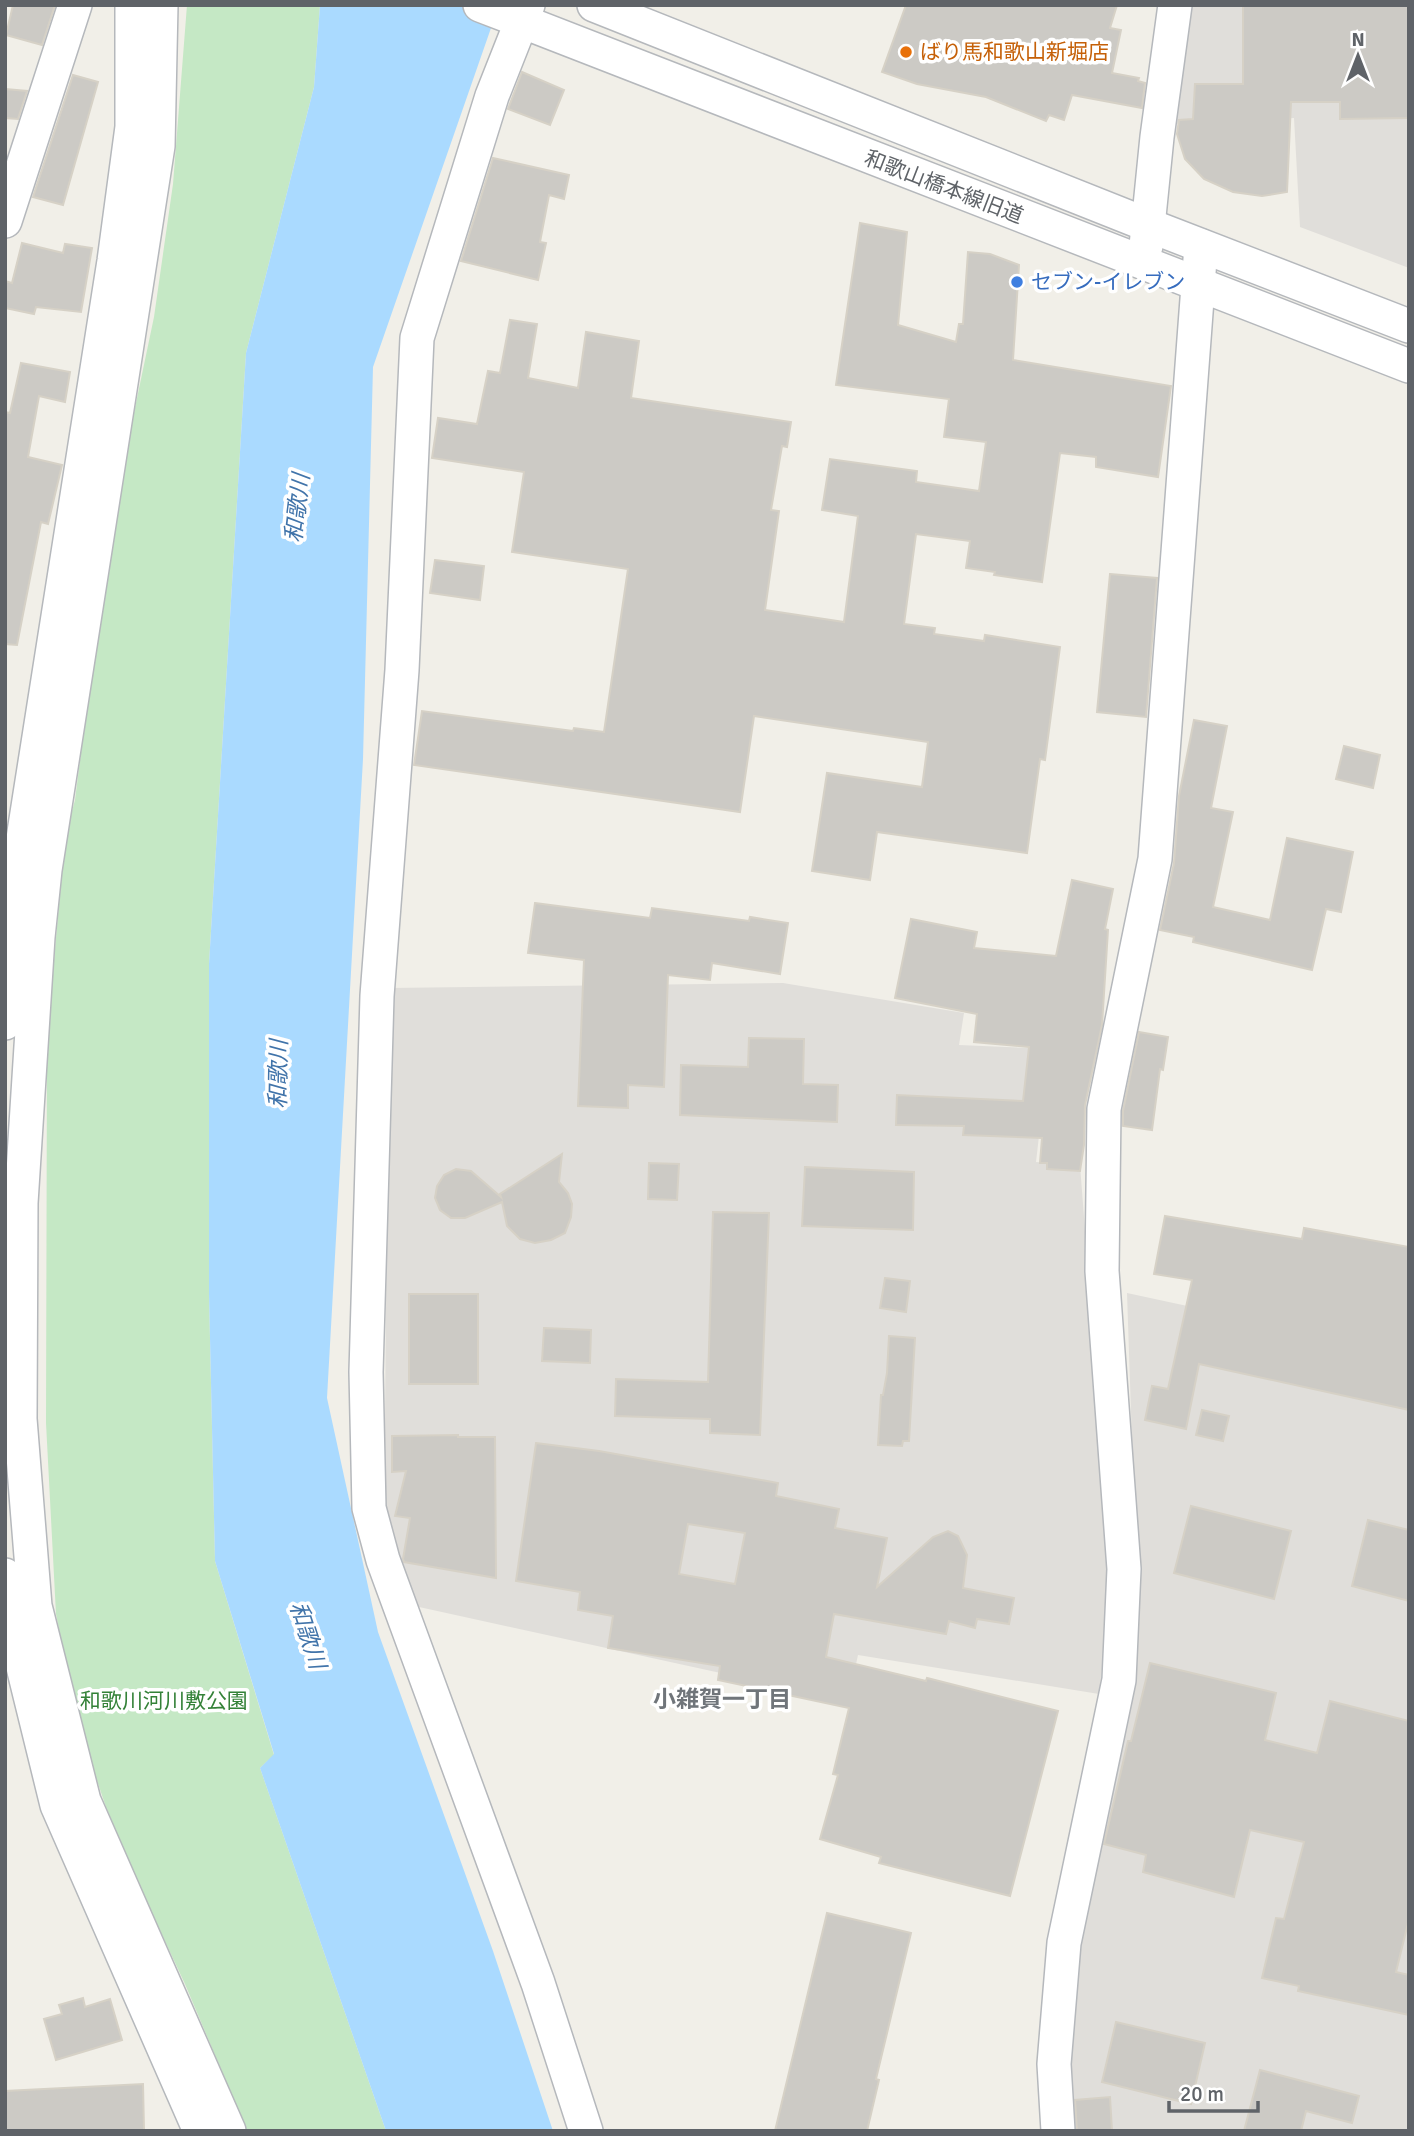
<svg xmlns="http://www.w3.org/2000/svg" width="1414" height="2136" viewBox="0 0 1414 2136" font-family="Signika,'Noto Sans JP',sans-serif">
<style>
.industrial{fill:#e0deda}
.green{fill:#c5e8c5}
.water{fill:#aadaff}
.building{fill:#cccac5;stroke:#d6d1c6;stroke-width:2;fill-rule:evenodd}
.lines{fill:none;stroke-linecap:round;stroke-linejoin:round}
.minor-casing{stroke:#b5b8bc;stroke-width:36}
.minor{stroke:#fff;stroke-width:33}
.food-dot{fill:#e8710a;stroke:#fff;stroke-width:2.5}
.shop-dot{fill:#3f7fe0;stroke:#fff;stroke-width:2.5}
.labels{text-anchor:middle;stroke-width:7;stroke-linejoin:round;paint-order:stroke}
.food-label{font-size:21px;fill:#c56008;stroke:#fff;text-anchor:start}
.street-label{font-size:21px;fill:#5f6368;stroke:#fff}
.shop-label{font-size:21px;fill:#366cbe;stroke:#fff;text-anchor:start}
.park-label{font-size:21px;fill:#348238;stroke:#fff}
.water-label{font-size:23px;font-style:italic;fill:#4174aa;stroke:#fff}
.neighbourhood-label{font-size:23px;font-weight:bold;fill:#70757a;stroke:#fff}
</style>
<rect width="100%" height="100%" fill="#f1efe8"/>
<g class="industrial">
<path d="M1185,5H1409V268L1300,227L1294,118L1174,124Z"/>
<path d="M783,983L964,1013L959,1045L1049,1049L1036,1162L1080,1165L1110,1555L1104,1651L1099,1694L858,1655L848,1701L410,1605L384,1525L389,988Z"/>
<path d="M1127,1293L1409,1354V2131H1073L1067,2045L1069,1992L1083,1937L1136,1640L1134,1502Z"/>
</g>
<path class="green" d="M187,5H320L314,87L246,353L209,964V1294L215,1561L274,1755L260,1768L386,2131H247L185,1984L141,1890L106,1807L77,1722L56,1614L46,1423L47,1039L65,837L75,800L92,665L128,441L154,317L173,184Z"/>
<path class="water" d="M320,5H499L373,367L363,759L327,1398L378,1632L493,1951L553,2131H386L260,1768L274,1754L215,1561L209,1294V964L246,353L314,87Z"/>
<g class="building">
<path d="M13,5H55L42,45L6,35Z"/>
<path d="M906,5H1117L1110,28L1121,30L1112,73L1139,78L1138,81L1145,83L1142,108L1072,95L1064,120L1049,115L1046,121L986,97L917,84L882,72Z"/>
<path d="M1409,5V118L1340,119V102H1291L1287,192L1262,196L1233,192L1204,179L1185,159L1177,134L1179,120L1193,119L1195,84H1243V6Z"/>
<path d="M522,72L564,90L550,125L508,109Z"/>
<path d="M73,75L98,82L63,205L33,197Z"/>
<path d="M5,89L27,91L18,119L5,118Z"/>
<path d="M493,158L569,175L564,199L549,195L540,242L546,243L538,280L461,261Z"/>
<path d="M860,223L907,232L898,325L956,342L959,324H963L968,252L990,254L1019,265L1013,360L1171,386L1158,477L1096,467V457L1060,453L1042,582L994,575L995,572L966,568L970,541L916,534L904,624L935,628L934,634L984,641L985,635L1060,647L1045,760L1040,759L1027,853L877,832L870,880L812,871L827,773L922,787L928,742L754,716L740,812L414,765L422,711L573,731L574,728L604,732L628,569L512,552L524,472L432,458L438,418L477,424L488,371L500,373L510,320L537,324L528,378L578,388L586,332L639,341L631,398L791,422L787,447L782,446L771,510L779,511L765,610L844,622L858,516L822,510L830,459L917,471L916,482L979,491L986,442L944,437L949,399L836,385Z"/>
<path d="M22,243L63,253L65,244L92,248L81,312L36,307L34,314L5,308V281L12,283Z"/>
<path d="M21,363L70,372L65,402L39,396L28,457L62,465L48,524L41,522L17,645L5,644V412L10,413Z"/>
<path d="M435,560L484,566L480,600L430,593Z"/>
<path d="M1110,574L1157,578L1146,717L1097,712Z"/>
<path d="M1194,720L1227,726L1211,808L1233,812L1213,907L1270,920L1287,838L1353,852L1341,912L1326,909L1312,970L1193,942L1194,937L1160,930L1174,863L1179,796Z"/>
<path d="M1344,746L1380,755L1373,788L1336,779Z"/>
<path d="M1072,880L1113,889L1105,929L1108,930L1102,1025L1085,1105L1084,1145L1080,1171L1047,1169V1163H1040L1042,1138L963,1135L964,1126L896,1125L897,1095L1023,1101L1029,1047L974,1042L977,1014L895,998L911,919L977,932L974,948L1056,956Z"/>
<path d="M535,903L650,918L652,908L749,921L750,917L788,923L780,974L712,963L710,980L668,975L664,1087L628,1085V1108L578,1106L584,960L528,953Z"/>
<path d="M1139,1032L1168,1037L1163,1070L1160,1069L1152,1130L1123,1126V1111Z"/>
<path d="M749,1038L804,1039L803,1084L838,1085L837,1122L680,1115L681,1065L748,1067Z"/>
<path d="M562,1154L559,1182L568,1193L572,1204L571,1217L565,1233L551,1240L535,1243L520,1239L507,1226L502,1202L465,1218H451L440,1210L435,1198L437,1186L444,1175L456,1169L471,1171L501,1197L500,1194Z"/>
<path d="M649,1163L679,1164L677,1200L648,1199Z"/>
<path d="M805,1167L914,1172L913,1230L802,1226Z"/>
<path d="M713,1212L769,1213L760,1435L710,1433V1419L615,1416L616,1379L708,1382Z"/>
<path d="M1165,1216L1302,1239L1304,1228L1409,1247V1410L1199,1364L1186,1429L1145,1420L1152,1386L1168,1389L1192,1280L1154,1274Z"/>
<path d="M885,1278L910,1281L906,1312L880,1308Z"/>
<rect x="409" y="1294" width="69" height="90"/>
<path d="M544,1328L591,1330L590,1363L542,1361Z"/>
<path d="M889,1336L915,1338L909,1441H903L902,1446L878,1445L881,1395H883L887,1373Z"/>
<path d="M1202,1410L1229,1416L1223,1441L1196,1435Z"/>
<path d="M458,1435V1437H495L496,1578L404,1562L403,1559L410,1518L395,1516L406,1471L392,1472V1436Z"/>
<path d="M536,1443L599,1451L778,1483L776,1496L839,1509L835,1528L887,1538L877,1587L933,1537L948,1531L958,1536L967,1555L963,1588L1014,1598L1009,1624L977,1619L975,1628L949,1621L946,1634L834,1614L826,1657L926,1681L927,1678L1058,1711L1010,1896L879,1863L881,1857L820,1839L838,1775L833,1774L849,1708L718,1680L720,1666L608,1648L613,1616L578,1610L580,1592L516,1581ZM688,1524L745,1533L735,1584L679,1574Z"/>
<path d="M1191,1506L1291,1531L1274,1599L1174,1573Z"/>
<path d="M1368,1520L1409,1530V1601L1352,1586Z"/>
<path d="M1150,1663L1276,1693L1265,1740L1317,1753L1330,1701L1409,1721V1919L1396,1972L1409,1975V2015L1298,1991L1299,1986L1262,1978L1276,1918L1284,1919L1304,1842L1250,1830L1234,1897L1143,1872L1146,1855L1104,1844L1128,1741H1131Z"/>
<path d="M827,1913L911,1933L876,2079L879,2080L867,2131H775Z"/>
<path d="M83,1998L85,2007L110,1999L122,2040L56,2060L44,2019L62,2014L59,2005Z"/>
<path d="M1116,2022L1205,2043L1191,2104L1102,2082Z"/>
<path d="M1260,2070L1359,2096L1352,2123L1306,2111L1301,2131H1244Z"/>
<path d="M143,2084L144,2131H5V2091Z"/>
<path d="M1110,2097L1112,2131H1077L1075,2100Z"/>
</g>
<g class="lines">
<defs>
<g id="minor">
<path d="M161,5L158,146L45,870L38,937L21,1203L20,1419L35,1606L84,1801L229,2131"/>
<path d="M480,5L1409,366"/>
<path d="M528,5L492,96L417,338L402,670L377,996L366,1372L369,1508L383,1560L538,1983L586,2131"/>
<path d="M594,5L1148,225L1409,326"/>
<path d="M5,221L75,5"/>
<path d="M1146,246L1157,137L1175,5"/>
<path d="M5,1023L19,864L114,261L132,127V5"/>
<path d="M5,1575L8,1606L57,1805L200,2131"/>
<path d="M1058,2131L1054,2064L1064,1943L1119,1680L1124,1569L1102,1271L1104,1109L1155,859L1201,246"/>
</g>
</defs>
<use href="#minor" class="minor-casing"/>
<use href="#minor" class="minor"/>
</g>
<circle class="food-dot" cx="906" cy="52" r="7"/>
<circle class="shop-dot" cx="1017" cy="282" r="7"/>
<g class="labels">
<g class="food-label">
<text x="920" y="59">ばり馬和歌山新堀店</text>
</g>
<g class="street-label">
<text transform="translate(944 187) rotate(21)" y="7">和歌山橋本線旧道</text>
</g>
<g class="shop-label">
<text x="1031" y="289">セブン-イレブン</text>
</g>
<g class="park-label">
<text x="164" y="1708">和歌川河川敷公園</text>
</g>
<g class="water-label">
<text transform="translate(297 508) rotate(-83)" y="8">和歌川</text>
<text transform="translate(278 1074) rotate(-89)" y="8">和歌川</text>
<text transform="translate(308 1635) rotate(72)" y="8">和歌川</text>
</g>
<g class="neighbourhood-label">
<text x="722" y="1707">小雑賀一丁目</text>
</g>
</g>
<rect width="1414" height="2136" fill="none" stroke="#5f6368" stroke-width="14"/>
<g transform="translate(1358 56)" stroke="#ffffff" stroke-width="5" paint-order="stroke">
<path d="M0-5L12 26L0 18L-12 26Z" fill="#5f6368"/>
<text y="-10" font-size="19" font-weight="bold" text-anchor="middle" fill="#5f6368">N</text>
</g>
<path d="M1169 2101v10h89v-10" fill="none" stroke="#5f6368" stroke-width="3.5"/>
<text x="1180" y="2101" font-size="21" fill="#5f6368" stroke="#ffffff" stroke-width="5" paint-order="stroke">20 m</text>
</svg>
